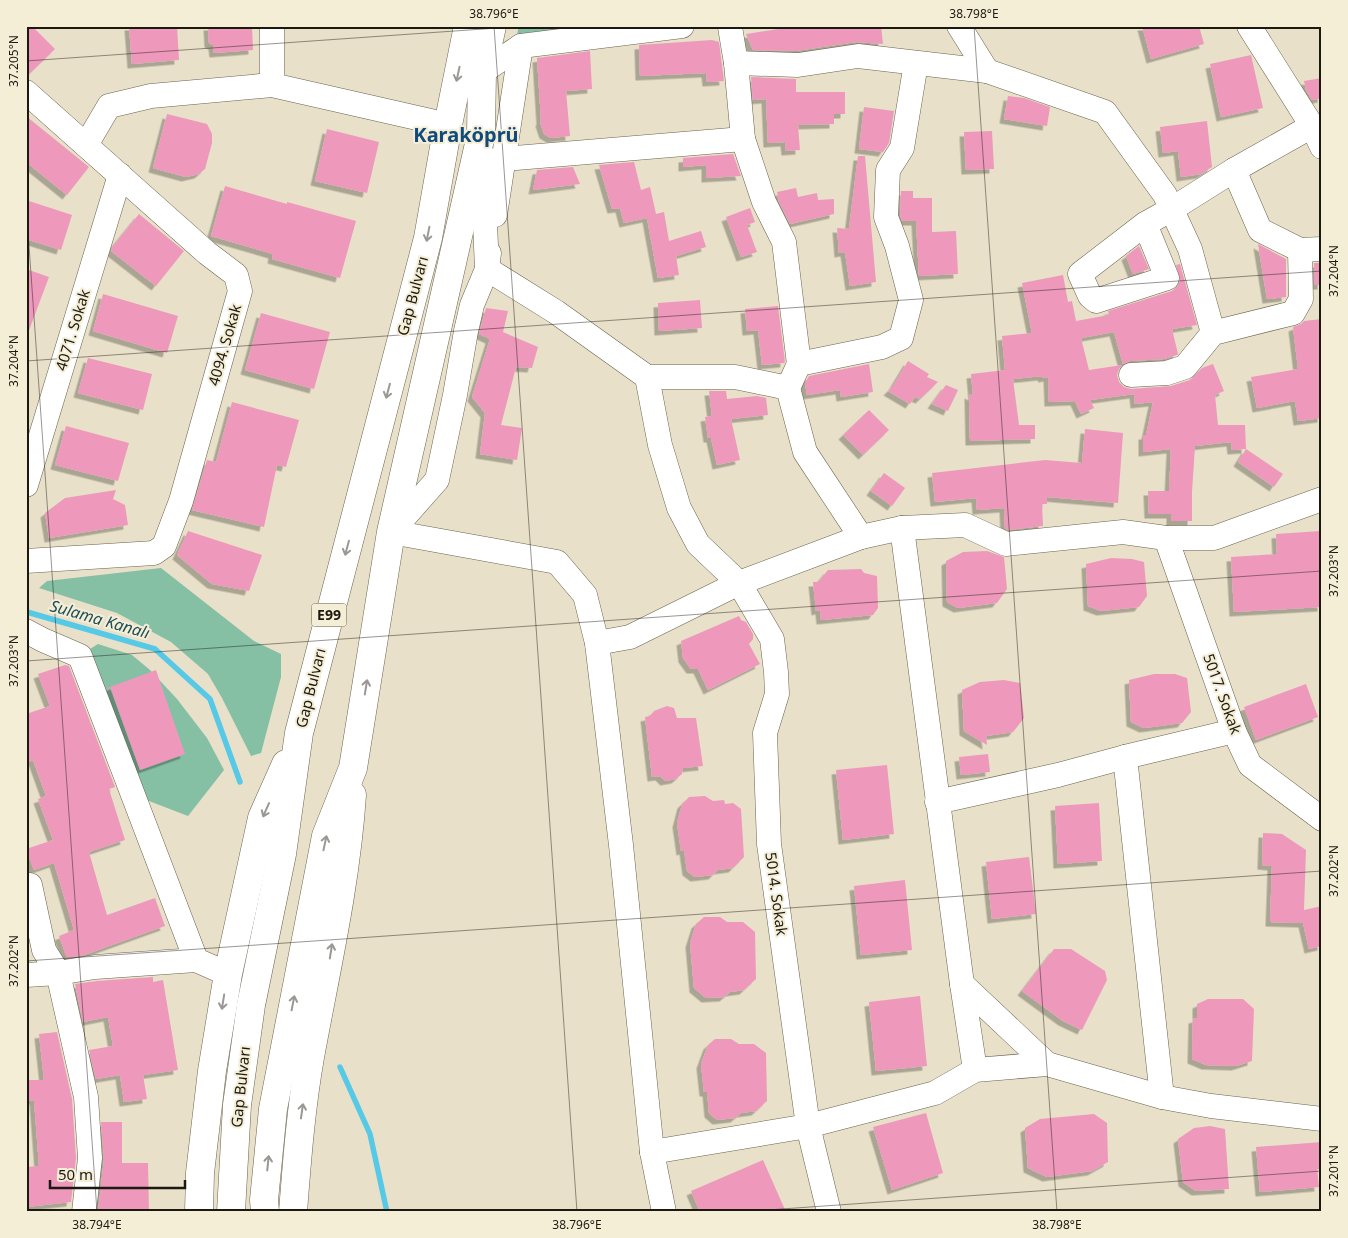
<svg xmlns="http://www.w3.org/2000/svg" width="1348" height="1238" viewBox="0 0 1348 1238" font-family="'Noto Sans',sans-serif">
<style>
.green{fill:#85bfa4}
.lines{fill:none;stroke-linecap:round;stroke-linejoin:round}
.stream{stroke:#56c9e6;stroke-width:5.5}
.building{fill:#ee99bc;filter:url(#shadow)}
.minor-casing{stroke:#69634e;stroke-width:25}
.highway-casing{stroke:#69634e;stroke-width:29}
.minor{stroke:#fff;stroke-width:24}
.highway{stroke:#fff;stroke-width:28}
.oneway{stroke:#999894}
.ticks{fill:none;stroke:#1c1911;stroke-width:1;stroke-opacity:0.45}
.labels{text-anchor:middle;stroke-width:4;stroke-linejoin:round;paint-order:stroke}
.shield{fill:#f5eed6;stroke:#5d594c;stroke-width:1}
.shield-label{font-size:14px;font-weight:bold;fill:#1c1911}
.street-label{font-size:15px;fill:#1c1911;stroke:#f5eed6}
.water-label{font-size:16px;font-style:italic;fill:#1c4d5a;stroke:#f5eed6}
.district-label{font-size:20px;font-weight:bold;fill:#114b7c;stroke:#f5eed6}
.neatline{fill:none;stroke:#1c1911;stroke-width:2}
.ticks-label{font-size:12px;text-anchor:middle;fill:#1c1911}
</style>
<defs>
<filter id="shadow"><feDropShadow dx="-4.5" dy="4.5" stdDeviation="0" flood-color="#0004"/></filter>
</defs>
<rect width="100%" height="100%" fill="#e8e0c9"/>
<g class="green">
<path d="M519,26H642L517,34Z"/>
<path d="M161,568L254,641L281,654V677L261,753L251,756L222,698L208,674L171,642L117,613L39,588L47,581Z"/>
<path d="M98,644L132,655L150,670L177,699L207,738L224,770L188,816L136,796L85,652Z"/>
</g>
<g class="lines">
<g class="stream">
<path d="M27,612L155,649L210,699L240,782"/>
<path d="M340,1067L370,1134L387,1212"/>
</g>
</g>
<g class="building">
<path d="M26,26H32L55,49L26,77Z"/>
<path d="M129,26H177L179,60L132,64Z"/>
<path d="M208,26H252L253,50L214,53L213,45L209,43Z"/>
<path d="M798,26H881L883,44L856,42L795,51L753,50L746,34Z"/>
<path d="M1142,26H1199L1204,44L1151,59Z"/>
<path d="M712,40L719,42L724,81L707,82L706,73L640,76L639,45Z"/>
<path d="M590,51L592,89L566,91L570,136L551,138L544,134L540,122L541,120L537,58Z"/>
<path d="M1251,55L1263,108L1221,117L1210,64Z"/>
<path d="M751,77L796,79V92H845V114H834V124L798,125L800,150L786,151L785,142L768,143L766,99L753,100Z"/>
<path d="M1322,78V98L1312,100L1306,90L1304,81Z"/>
<path d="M1008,96L1024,98L1050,107L1047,126L1004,119Z"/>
<path d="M864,107L894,111L889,143L883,152L859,149Z"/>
<path d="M167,114L207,124L212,134V143L205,169L199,174L186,177L153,168Z"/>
<path d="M26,116L89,167L67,195L26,162Z"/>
<path d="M1207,121L1212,167L1201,174L1181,177L1178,151L1163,153L1160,127Z"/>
<path d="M327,129L379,142L367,193L315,181Z"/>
<path d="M992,131L994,169L966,170L964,132Z"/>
<path d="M733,154L741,176L706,178V165L683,167V158Z"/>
<path d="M858,156H865L876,282L850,286L845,252L839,253L837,228L849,229Z"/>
<path d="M634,162L641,190L650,187L656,214L664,212L669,241L701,231L706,247L676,256L679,275L658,278L647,218L624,223L620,208L612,209L599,165Z"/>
<path d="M573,167L580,184L533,190L537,170Z"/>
<path d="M225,186L287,204V202L356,221L340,278L272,259L273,254L211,236Z"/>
<path d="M796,188L798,197L817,193L818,200L834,199V214L790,224L779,202L777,192Z"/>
<path d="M901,191H913V198H932V232L956,231L958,274L919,276L916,221H902L900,215Z"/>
<path d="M26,200L72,215L61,250L26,239Z"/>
<path d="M750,208L755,222L747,225L757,252L741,257L726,217Z"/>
<path d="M139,214L184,251L156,286L111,251L113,246Z"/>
<path d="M1258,244L1286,259V297L1267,299Z"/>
<path d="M1139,246L1149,269L1133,274L1126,256Z"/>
<rect x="1314" y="263" width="8" height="22"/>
<path d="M1180,264L1197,325L1172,329L1178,354L1177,355L1164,359L1130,361L1123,364L1114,332L1081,338L1089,370L1122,365L1119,369L1117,375L1119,382L1124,387L1131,389L1171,386L1190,380L1202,368L1213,364L1224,391L1215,395L1218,425H1245L1246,449L1232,450L1231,442L1195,446L1192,492V521H1171V514H1149L1148,491H1169L1171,449L1143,452V435H1146L1153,402L1135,404L1134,394L1090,400L1094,408L1081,414L1075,401L1049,402L1048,377L1043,378L1042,376L1013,379L1019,425H1035V439L970,441L969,394L973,396L971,374L1005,370L1002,336L1032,333L1022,283L1063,275L1068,302L1072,301L1076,321L1109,315L1108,311L1172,291L1177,287L1180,281L1176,265Z"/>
<path d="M26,269L49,277L28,333H26Z"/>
<path d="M103,294L178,316L167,353L93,331Z"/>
<path d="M700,300L702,328L659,331L658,303Z"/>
<path d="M778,306L785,362L784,363L762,365L758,330L747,331L745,309Z"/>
<path d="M486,308L508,311L503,332L538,347L532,368L516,367L501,425L522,428L517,460L480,454L485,413L472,397L490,339L479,334Z"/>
<path d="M261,313L330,332L314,389L245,370Z"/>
<path d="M1322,319V418L1298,421L1295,401L1257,408L1251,377L1298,369L1293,327L1301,324L1304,321Z"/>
<path d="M88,358L152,374L143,410L78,393Z"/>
<path d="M908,361L929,374L927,377L938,382L920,399L915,397L910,404L888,391L893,386Z"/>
<path d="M869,364L873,392L841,397L840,390L807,395L805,383L809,376Z"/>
<path d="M946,385L958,390L948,411L932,404Z"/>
<path d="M709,391H726L727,399L757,396L766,398L768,415L731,419L740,460L717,465L711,438H708L705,417L712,416Z"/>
<path d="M232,402L299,420L286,467L277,465L264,527L192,510L207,460L216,462Z"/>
<path d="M869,410L889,430L863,455L843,435Z"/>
<path d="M66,426L129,443L118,481L55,465Z"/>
<path d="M1085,429L1123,433L1118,503L1047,497V504H1042L1043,526L1008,530L1005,528L1004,508L977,510L976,498L935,502L932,473L1045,460L1082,463Z"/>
<path d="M1246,449L1283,474L1274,487L1238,462Z"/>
<path d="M884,473L905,488L892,506L871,491Z"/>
<path d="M116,490L113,499L125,505L128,525L49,538L45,513L65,498Z"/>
<path d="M188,531L262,555L249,591L212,584L177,555Z"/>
<path d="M1320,531L1322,607L1234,612L1231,557L1277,554L1276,534Z"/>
<path d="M987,551L1004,557L1007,589L997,603L958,608L947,602L946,561L963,552Z"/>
<path d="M1111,558L1132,559L1144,562L1147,596L1139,607L1101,611L1088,606L1086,564Z"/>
<path d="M861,569L864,573L877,576L878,608L873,615L821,620L820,610L816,611L813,582H818L828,570Z"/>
<path d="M739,616L741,620L746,622L753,634V639L749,644L760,664L708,690L698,669H691L683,658L681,641Z"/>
<path d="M65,665L69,666L115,787L109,789L125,840L89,852L107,915L155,898L165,926L84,955L67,958L59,936L74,930L54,863L34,870L26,849L53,840L38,799L46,796L33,760L26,763V714L50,706L38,674Z"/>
<path d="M156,670L185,754L140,770L110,687L108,690L107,688Z"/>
<path d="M1154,674H1175L1187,678L1191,712L1182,723L1144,728L1131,722L1129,680Z"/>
<path d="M1004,680L1020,683L1024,718L1013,732L986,736L987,745L964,731L962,690L980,682Z"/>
<path d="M1306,684L1318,717L1256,740L1244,707Z"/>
<path d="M667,706L674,708L677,718H696L703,766L683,768L682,774L676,779L665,781L660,776L652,777L645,717L650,716L654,711Z"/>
<path d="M988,754L990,772L961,775L959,757Z"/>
<path d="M887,765L894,834L843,840L836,770Z"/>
<path d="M705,796L713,801L724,800L725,804L733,803L741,809L744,857L733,868L718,870L713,875L695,877L687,871L684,850L681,851L677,823L682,804L689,797Z"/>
<path d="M1099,803L1102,861L1058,864L1055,806Z"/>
<path d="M1263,833L1282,834L1306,850L1304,910L1322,906V946L1309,949L1303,923L1270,922L1272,866L1262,865Z"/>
<path d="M1029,857L1036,914L992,919L986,862Z"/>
<path d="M905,880L912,950L861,955L854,886Z"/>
<path d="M704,917H720L727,922H743L755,932L756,979L744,990L730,992L724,997L706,998L694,988L690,943L696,924Z"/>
<path d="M1054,949H1071L1105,971L1107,980L1082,1030L1063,1021L1022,991Z"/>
<path d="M153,977V982L163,980L178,1070L143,1075L147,1099L124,1102L120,1075L96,1079L89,1050L113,1046L108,1017L83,1022L75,984L97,981Z"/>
<path d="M920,996L927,1066L876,1071L869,1002Z"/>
<path d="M1208,999H1243L1254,1009L1252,1061L1236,1066L1206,1065L1192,1059L1193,1019L1197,1018V1004Z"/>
<path d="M57,1032L72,1099L76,1158L71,1202L26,1207V1167L39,1166L34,1100L26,1101V1080H44L39,1034Z"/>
<path d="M715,1039H731L739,1044H754L766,1053L767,1101L756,1111L741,1113L735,1118L717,1120L709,1113L707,1092H704L701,1064L708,1045Z"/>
<path d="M926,1113L943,1173L892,1190L873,1127Z"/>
<path d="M1094,1114L1107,1123L1108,1162L1092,1171L1047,1177L1028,1168L1025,1128L1040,1119Z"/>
<path d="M101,1122H122V1163H148L149,1212H98L104,1159Z"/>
<path d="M1210,1126L1225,1129L1229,1189L1196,1191L1183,1182L1178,1139L1194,1128Z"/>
<path d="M1322,1142V1169H1317L1319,1187L1260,1192L1256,1147Z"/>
<path d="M763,1160L786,1212H700L691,1191Z"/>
</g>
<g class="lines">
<defs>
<g id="minor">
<path d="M959,26L987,71"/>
<path d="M1249,26L1312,126L1322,147"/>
<path d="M730,27L736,63L743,139L764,202L784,242L799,364"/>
<path d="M736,63L798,65L858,56L987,71L1105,112L1165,195L1190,249L1213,333"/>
<path d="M482,72L521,46L682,26"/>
<path d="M272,85V26"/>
<path d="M26,92L207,253L236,275L240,291L181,501L164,546L154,553L26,561"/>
<path d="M86,145L109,106L151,96L272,85L448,125"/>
<path d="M482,154L487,269L556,312L647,377H735L788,388L805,452L861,537L902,528L965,525L1006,544L1123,532L1166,538H1214L1322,499"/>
<path d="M504,159L743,139"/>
<path d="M1234,170L1260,230L1300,250L1322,249"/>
<path d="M495,215L521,46"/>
<path d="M1145,224L1167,278L1096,301L1090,296L1080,274L1145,224L1172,209L1234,170L1312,126"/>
<path d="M1131,375L1167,373L1185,367L1213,333L1293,313L1301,299L1300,250"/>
<path d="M647,377L660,445L679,508L698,544L739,583L772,639L776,672L777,694L765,733L769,844L808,1126L829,1212"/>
<path d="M788,388L799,364L882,347L901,338L911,300L897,246L886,217L888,170L902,148L916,63"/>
<path d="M26,485L120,175"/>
<path d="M902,528L962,984L975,1070"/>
<path d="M391,532L557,562L585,595L597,643L621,845L652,1152L664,1212"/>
<path d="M391,532L437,480L455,395L466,331L472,305L487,269L489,253"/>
<path d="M1166,538L1234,731L1250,765L1322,819"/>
<path d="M26,631L43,640L80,656L196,960L228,974"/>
<path d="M597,643L630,637L739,583L861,537"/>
<path d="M1125,757L1162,1097"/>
<path d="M937,802L1058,775L1125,757L1234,731"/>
<path d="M30,885L44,950L58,973L86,1097L90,1158L84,1212"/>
<path d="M26,975L58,973L95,967L196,960"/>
<path d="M962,984L1047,1064"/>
<path d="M652,1152L808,1126L935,1093L975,1070L1047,1064L1162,1097L1211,1106L1322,1119"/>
</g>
<g id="highway">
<path d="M199,1212L200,1173L212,1071L228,974L262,818L286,764"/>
<path d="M231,1212L237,1105L251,1005L282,854L299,733L428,238L448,125L468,26"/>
<path d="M265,1212L264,1200L273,1109L326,836L353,768L391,532L481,135L482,72L492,26"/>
<path d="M293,1212C297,1160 301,1108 310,1057C326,970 346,884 352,795"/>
</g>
</defs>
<use href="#minor" class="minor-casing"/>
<use href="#highway" class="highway-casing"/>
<use href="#minor" class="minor"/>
<use href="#highway" class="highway"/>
</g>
<defs><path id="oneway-shaft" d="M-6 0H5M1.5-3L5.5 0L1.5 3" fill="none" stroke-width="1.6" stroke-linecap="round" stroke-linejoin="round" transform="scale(1.25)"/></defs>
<g class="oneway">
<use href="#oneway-shaft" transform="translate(458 74) rotate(102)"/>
<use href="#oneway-shaft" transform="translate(428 234) rotate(101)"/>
<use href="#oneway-shaft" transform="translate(388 391) rotate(105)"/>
<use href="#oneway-shaft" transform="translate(347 548) rotate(105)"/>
<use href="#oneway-shaft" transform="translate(366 687) rotate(-81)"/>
<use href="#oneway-shaft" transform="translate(266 810) rotate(114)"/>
<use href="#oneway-shaft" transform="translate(325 843) rotate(-78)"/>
<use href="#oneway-shaft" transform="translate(331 951) rotate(-81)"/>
<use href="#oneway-shaft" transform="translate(223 1002) rotate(99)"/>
<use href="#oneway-shaft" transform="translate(293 1003) rotate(-79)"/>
<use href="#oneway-shaft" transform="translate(302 1111) rotate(-82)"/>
<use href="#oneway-shaft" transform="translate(268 1163) rotate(-84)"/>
</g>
<path class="ticks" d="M494,26L577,1212M974,26L1057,1212M26,61L526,26M26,203L97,1212M26,361L1322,271M26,661L1322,571M26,961L1322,871M739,1212L1322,1171"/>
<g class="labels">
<rect class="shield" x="311.5" y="603.5" width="35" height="23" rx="4"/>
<g class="shield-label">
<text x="329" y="620">E99</text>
</g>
<g class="street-label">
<text transform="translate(413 296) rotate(-75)" y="5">Gap Bulvarı</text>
<text transform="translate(73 330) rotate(-73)" y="5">4071. Sokak</text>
<text transform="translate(225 345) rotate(-74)" y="5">4094. Sokak</text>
<text transform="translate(311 688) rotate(-76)" y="5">Gap Bulvarı</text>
<text transform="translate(1222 694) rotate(70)" y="5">5017. Sokak</text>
<text transform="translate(776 894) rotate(82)" y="5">5014. Sokak</text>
<text transform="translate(241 1087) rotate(-84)" y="5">Gap Bulvarı</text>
</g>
<g class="water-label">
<text transform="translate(100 619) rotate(16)" y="6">Sulama Kanalı</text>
</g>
<g class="district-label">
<text x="466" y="142">Karaköprü</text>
</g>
</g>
<rect width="1348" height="1238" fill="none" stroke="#f5eed6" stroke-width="55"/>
<path d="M50 1180v8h135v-8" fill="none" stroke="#1c1911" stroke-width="2.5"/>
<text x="58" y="1180" font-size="15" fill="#1c1911" stroke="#f5eed6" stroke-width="4" paint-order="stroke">50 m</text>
<rect x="28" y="28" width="1292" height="1182" class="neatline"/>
<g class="ticks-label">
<text x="494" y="18">38.796°E</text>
<text x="974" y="18">38.798°E</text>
<text transform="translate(14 61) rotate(-90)" y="4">37.205°N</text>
<text transform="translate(1334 271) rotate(-90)" y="4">37.204°N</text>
<text transform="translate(14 361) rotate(-90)" y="4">37.204°N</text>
<text transform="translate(1334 571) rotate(-90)" y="4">37.203°N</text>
<text transform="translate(14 661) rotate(-90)" y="4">37.203°N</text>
<text transform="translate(1334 871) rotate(-90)" y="4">37.202°N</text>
<text transform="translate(14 961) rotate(-90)" y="4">37.202°N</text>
<text transform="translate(1334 1171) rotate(-90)" y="4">37.201°N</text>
<text x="97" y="1229">38.794°E</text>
<text x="577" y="1229">38.796°E</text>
<text x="1057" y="1229">38.798°E</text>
</g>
</svg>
